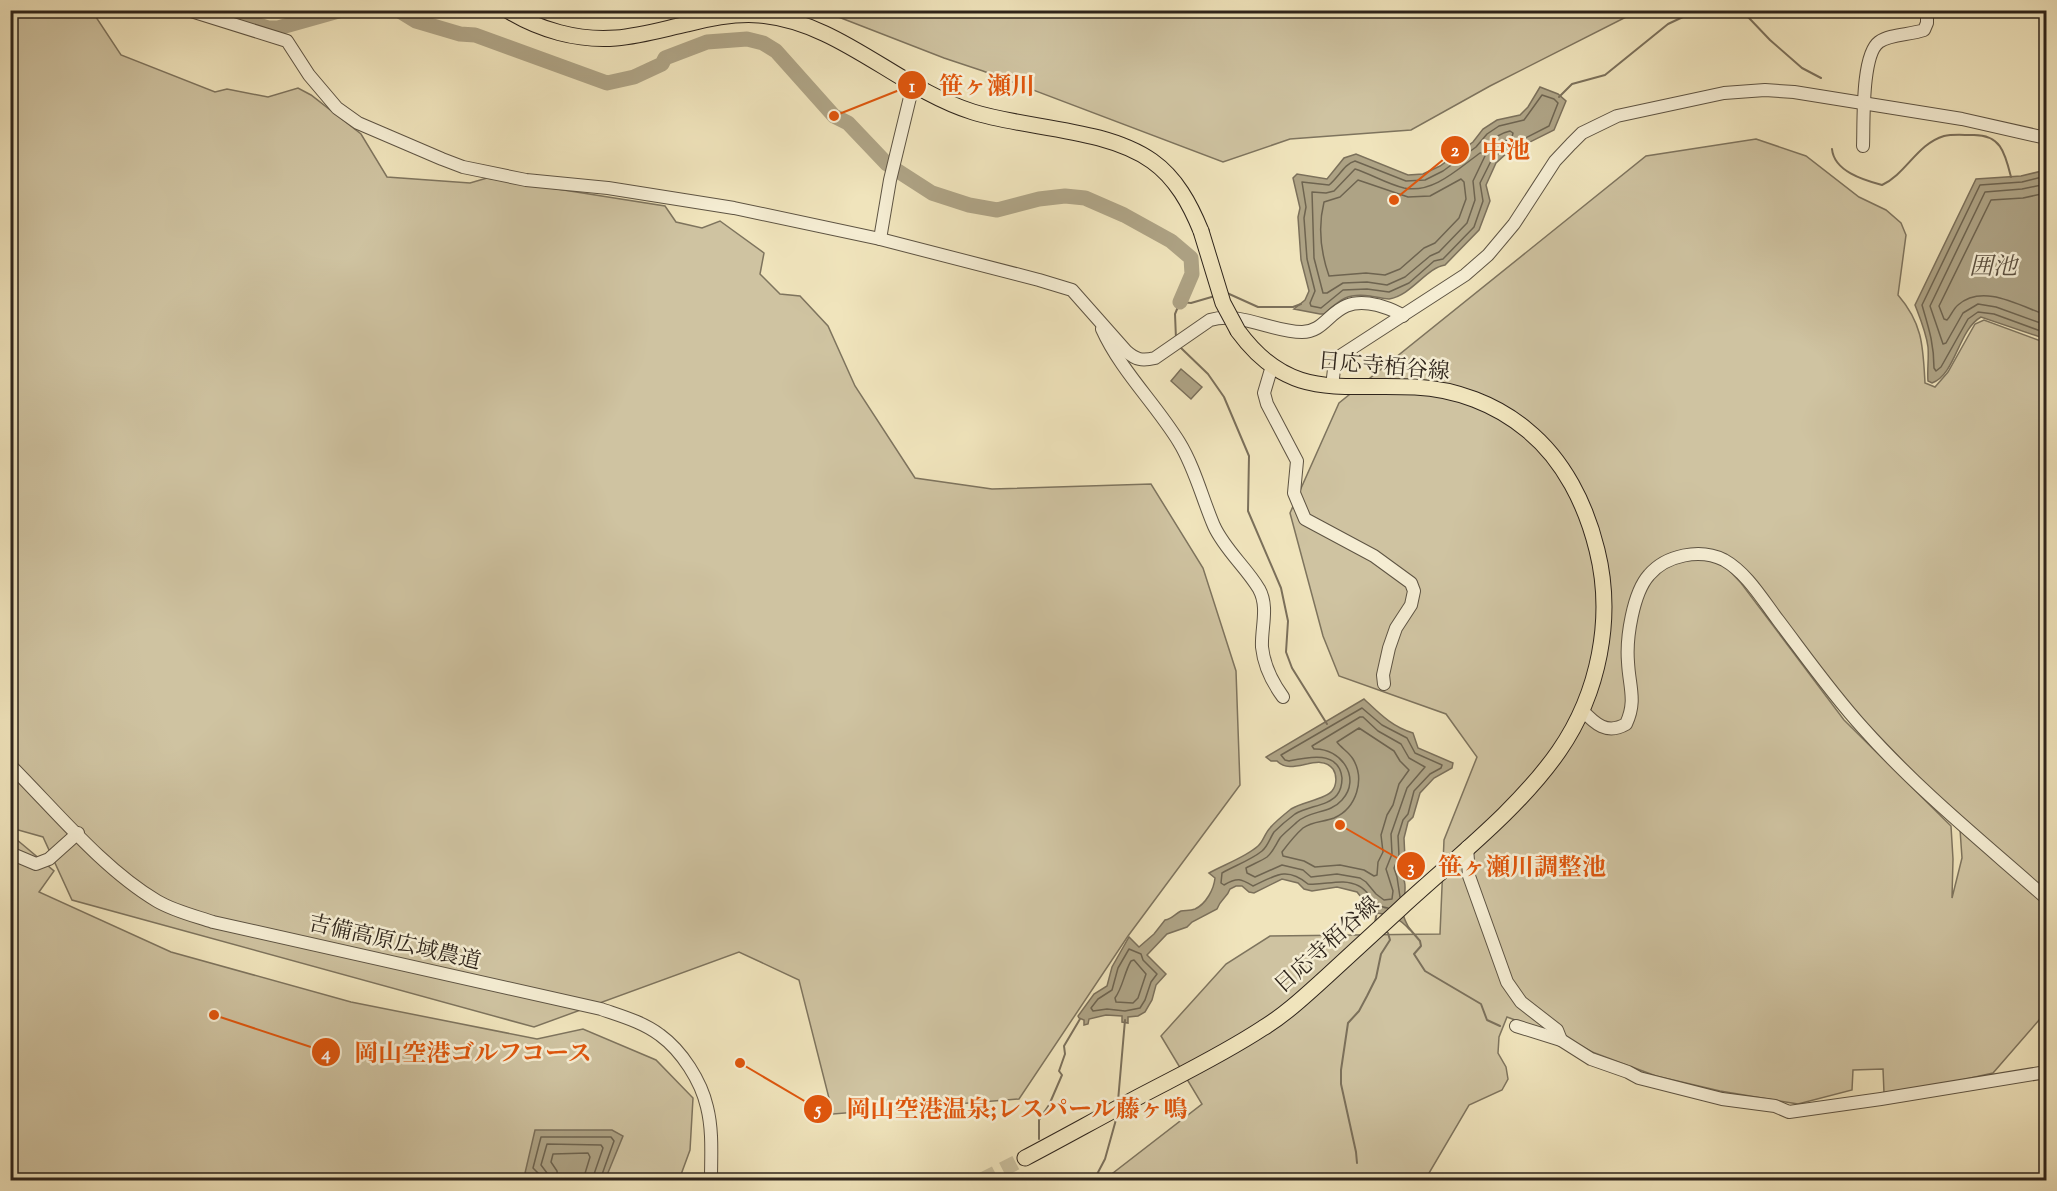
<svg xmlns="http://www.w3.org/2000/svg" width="2057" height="1191" viewBox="0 0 2057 1191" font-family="'Sorts Mill Goudy','Noto Serif JP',serif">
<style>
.green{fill:#cfc3a1;stroke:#7e745e;stroke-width:1.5;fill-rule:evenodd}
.water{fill:#aea385;stroke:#7b705b;stroke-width:1.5}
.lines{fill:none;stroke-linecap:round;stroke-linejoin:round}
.shore{stroke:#6e6450;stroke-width:1.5}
.stream{stroke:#7b705b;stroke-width:2}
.river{stroke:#aea385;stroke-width:15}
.major-tunnel{stroke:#c9be9c;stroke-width:15;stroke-dasharray:15 8;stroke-linecap:butt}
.minor-casing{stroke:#5e5443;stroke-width:14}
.major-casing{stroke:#2e241b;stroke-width:17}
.minor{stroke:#f5edd3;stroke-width:12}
.major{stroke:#f0e4bc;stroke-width:15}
.major-bridge-casing{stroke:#2e241b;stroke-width:17;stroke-linecap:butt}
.major-bridge{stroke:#f0e4bc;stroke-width:15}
.labels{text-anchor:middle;stroke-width:5;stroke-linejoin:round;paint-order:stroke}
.street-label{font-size:22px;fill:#2e241b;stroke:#f5edd3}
.water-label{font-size:24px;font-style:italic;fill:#5b5040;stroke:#f5edd3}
.leader{fill:none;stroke:#df560d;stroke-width:2}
.callout-dot{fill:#df560d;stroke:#f5edd3;stroke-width:2}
.mark-label{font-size:18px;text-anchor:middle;font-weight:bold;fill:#fff}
.callout-label{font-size:24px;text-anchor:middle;font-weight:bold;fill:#df560d;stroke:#f5edd3;stroke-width:5;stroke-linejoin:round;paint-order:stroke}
</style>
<rect width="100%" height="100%" fill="#f0e4bc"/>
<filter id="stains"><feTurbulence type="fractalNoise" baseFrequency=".00333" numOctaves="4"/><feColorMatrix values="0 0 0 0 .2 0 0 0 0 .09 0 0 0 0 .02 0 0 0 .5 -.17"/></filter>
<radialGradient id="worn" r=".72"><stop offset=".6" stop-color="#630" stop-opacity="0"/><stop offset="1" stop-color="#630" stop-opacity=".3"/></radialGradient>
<g class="green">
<path d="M10,11H92L121,55L215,92L227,89L268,97L298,88L311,95L361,134L387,177L470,183L487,178L665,206L676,222L702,228L720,221L764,253L760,274L780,294L800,296L828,326L855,386L915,478L992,489L1151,484L1203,568L1236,671L1240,785L1128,936L1019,1099L833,1114L799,980L739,952L534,1027L72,900L43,837L11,828Z"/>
<path d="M823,11H1646L1630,15L1490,86L1411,130L1290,139L1223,162L983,71L944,58Z"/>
<path d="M1756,139L1806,156L1859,197L1886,210L1901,223L1906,235L1898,295C1923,324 1923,347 1925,383L1935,387L1948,372L1975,324L1984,320L2046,343V1012L1993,1073L1944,1084L1884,1093L1883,1069L1853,1070L1852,1090L1798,1104L1720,1091L1656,1076L1592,1052L1574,1042L1507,1017L1499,1037L1498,1053L1506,1067L1508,1079L1502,1090L1469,1105L1425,1180H1104L1202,1104L1161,1036L1226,964L1270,936L1440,934L1444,840L1477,757L1446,714L1339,676L1323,636L1290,513L1339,403L1646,156ZM1712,552L1729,557L1845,701L1930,789L1959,815L1962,858L1952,898L1953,859L1951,826L1844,720L1741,583Z"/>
<path d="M10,834L54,871L39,892L171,952L351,1002L537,1039L583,1029L656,1060L693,1098L690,1150L679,1180H11Z"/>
</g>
<g class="water">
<path d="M1540,87L1558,94L1566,101L1554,130L1506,154L1496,163L1486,185L1490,201L1479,230L1445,265C1426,268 1412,295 1389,299C1384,299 1376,297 1370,296C1347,293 1341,299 1324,314H1320L1294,309L1305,300L1309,291L1301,260L1298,217L1300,208L1293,178L1297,174L1327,179L1344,158L1356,154L1408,175L1423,174L1440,166L1473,142L1483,129L1497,120L1520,115L1528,107Z"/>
<path d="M2046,170V339L1981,317C1958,330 1956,374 1932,383L1928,381C1927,370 1929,358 1928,347C1926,332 1920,318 1915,305L1976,179L2021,176Z"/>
<path d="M1181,369L1202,387L1191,399L1171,381Z"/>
<path d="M1364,699C1379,713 1392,727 1413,733L1418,748L1453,763L1452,768L1434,778L1420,793L1413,817L1408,822L1404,838L1405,859L1399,869C1411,886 1401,900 1404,917C1405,921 1408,926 1410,930C1399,918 1391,914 1374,913V908L1369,907L1357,892L1337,887L1312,891L1304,889L1298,883L1282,879L1254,893L1249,892L1242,886H1236L1230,889C1227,898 1221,898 1217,909L1192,922L1187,927L1167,934L1147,955L1166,974L1156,985L1152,1000L1145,1012L1138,1016L1128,1017V1023L1122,1022V1016L1106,1015L1089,1019L1088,1024L1084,1025V1020L1079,1018L1078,1016L1094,994L1107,986L1112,967L1129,937L1139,947L1154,934L1165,920C1172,919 1175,914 1181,911C1185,910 1190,911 1195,909C1206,904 1214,889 1215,878L1209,873C1223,865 1246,857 1258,846C1263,842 1265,833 1270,828C1274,823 1286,813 1291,809C1302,802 1326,799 1332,791C1337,785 1337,775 1333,769C1319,751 1292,777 1277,761H1271L1266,757Z"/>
<path d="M535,1130H612L623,1136L605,1180H548L542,1178L540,1180L525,1173Z"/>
</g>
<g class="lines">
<g class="shore">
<path d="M1542,95L1554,99L1558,103L1549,126L1504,149L1492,159L1480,183L1483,201L1474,227L1443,259L1434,261L1409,283L1389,292L1367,289L1343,290L1321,308L1311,306L1310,303L1315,291L1307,259L1304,218L1306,207L1302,182L1329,185C1339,177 1344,164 1355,161L1406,181L1425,180L1443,171L1476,147L1487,134L1499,126L1524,120Z"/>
<path d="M1510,131L1513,133L1512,137L1492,149L1488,148V145C1494,137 1501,133 1510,131Z"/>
<path d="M1480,153H1483L1485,156L1473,181L1475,200L1467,223L1439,252L1430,256L1405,277L1387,285L1367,282L1343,283L1327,293H1323L1314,258L1312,192L1326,193L1334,191L1355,169C1371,174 1387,184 1404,188C1433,194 1459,168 1480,153Z"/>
<path d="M2046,176L2022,182L1980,185L1922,305C1929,329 1934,344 1934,368L1936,371L1941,367L1968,319L1978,312L1994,314L2046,333"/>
<path d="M1461,179L1464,182L1466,199L1459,218L1435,243L1424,248L1400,269L1385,275L1366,273L1329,276C1321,253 1318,226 1324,202L1340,197L1358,180L1408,197L1430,196Z"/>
<path d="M2046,184L2022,189L1985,192L1930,306L1943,344L1946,343L1963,313L1978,304L1996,307L2046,325"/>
<path d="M2046,193L2023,198L1991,200L1939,306L1944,319L1947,320C1951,316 1953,309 1958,305C1983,283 2020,306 2046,315"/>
<path d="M1360,717H1363L1378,731L1401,744L1409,758L1425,767L1407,788L1391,834L1392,854L1386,869L1393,891L1392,899L1384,900L1376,894L1366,882L1360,878L1337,874L1311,877L1303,870L1282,865L1255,877L1247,873L1246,868C1253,864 1261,861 1267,857C1273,852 1276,844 1280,838C1284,833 1292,827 1297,822C1310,810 1330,814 1342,800C1362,778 1341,748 1314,749L1312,746Z"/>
<path d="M1359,728L1394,751L1400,761L1409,770L1399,784L1393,805L1387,815L1381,835L1383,852L1378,862L1377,875L1374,876L1364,870L1340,865L1315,867L1304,861L1283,856L1282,852C1288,844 1295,835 1303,828C1312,821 1324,822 1334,818C1357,808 1365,779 1353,759C1349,752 1341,748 1337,742Z"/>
<path d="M1388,908C1373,907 1371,892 1359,886C1342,877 1325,886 1308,884C1286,866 1275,876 1253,886C1241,879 1238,877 1224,885L1221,883L1222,873C1234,866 1251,860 1262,851C1268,846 1270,838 1274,832C1278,828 1291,817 1295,814C1308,806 1328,806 1337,795C1341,790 1342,784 1342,778C1339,750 1308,757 1289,761L1285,760L1281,755L1362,708L1382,725L1407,738L1415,753L1442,765L1441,768L1430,774L1414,791L1408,814L1403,820L1398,836L1399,856L1394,868L1397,877L1400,897"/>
<path d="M1129,949L1141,954L1143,960L1157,974L1151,982L1145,1000L1140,1008L1125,1011L1107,1009L1093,1011L1091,1008L1098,999L1112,990L1118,968Z"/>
<path d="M1134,960L1146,974L1138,998L1133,1003L1116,1002L1115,998C1123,987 1124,973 1131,961Z"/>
<path d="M541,1180L540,1175L533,1168L541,1137H611L614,1141L600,1180"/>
<path d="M549,1180L547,1173L541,1165L547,1144L601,1145L603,1148L592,1180"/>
<path d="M558,1180L557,1171L551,1162L553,1154L588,1153L590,1157L583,1180"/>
</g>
<g class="stream">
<path d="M1731,10L1738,11L1749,18L1770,40L1802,68L1821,78"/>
<path d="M1559,97L1572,84L1605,75L1668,24L1685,16L1718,10"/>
<path d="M1832,149C1834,171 1863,180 1882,185C1906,174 1917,144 1944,136C1952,134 1963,135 1972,135C2001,134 2005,153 2011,177"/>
<path d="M1227,293L1258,307H1293L1301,304"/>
<path d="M1176,339L1175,314L1180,302L1191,303L1215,296"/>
<path d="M1180,347L1208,374L1224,397L1249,456L1248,511L1281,588L1288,621L1286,652L1292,668L1327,724"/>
<path d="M1375,923L1377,911"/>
<path d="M1408,927L1420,941L1421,946L1414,954L1425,971L1481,1004L1487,1020L1500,1026"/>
<path d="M1118,1101L1125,1020"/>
<path d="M1039,1139V1120L1049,1105L1062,1075L1059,1071L1065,1054L1064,1046L1080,1019"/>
<path d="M1357,1163L1356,1152L1341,1084V1070L1348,1023L1359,1011L1367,996L1376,978L1381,954L1390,940L1388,933L1384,930"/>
<path d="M1094,1180L1105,1159L1117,1116"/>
</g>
<g class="river">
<path d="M211,10L268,28H278L342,10"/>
<path d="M398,10L416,21L460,34L475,35L607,83L634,77L662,64L665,58L707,42L747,39L763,43L776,51L834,116L848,123L887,164L932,193L969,205L997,210L1039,199L1065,196L1085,198L1124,215L1171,241L1191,258L1192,274L1180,302"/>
</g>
<path class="major-tunnel" d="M982,1180L1025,1158"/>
<defs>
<g id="minor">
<path d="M188,10L287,41L309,75L337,108L358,123L442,159L463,167L526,180L608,188L734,208L880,239L1039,280L1072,290L1126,351C1136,360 1142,361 1155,358L1210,320C1240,311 1272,332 1302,332C1331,332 1331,294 1377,305C1387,308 1395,310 1403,316"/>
<path d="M1863,146C1864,125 1861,55 1879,42C1890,34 1910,35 1924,30L1927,23V10"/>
<path d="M880,239L890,180L913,85"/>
<path d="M1102,329C1121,371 1155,403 1179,442C1195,468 1202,498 1214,526C1225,550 1246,567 1259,589C1269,607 1261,628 1262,647C1264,666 1272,682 1283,697"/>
<path d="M1272,366L1264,393L1267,404L1297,461L1294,493L1305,519L1374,556L1411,583L1414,591L1411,605L1396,628L1389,648L1383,675L1384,684"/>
<path d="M1332,387L1334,369L1340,356L1465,275L1488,255L1514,224L1555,161L1571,144L1582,133L1617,116L1724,93L1765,90L1794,92L1962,119L2046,138"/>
<path d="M1582,710C1595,724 1607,735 1626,724C1637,701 1629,686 1628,662C1626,638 1633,593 1649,575C1666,555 1700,548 1724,560C1747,573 1762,599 1778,620C1806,657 1832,694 1863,728C1918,790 1984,843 2046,898"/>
<path d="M10,765C55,810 103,869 157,901C174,911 195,916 213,922L601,1009C621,1016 643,1022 660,1035C682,1051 701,1081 707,1107C713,1131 711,1156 711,1180"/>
<path d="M1467,847L1469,876L1507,982L1521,1002L1557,1030L1561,1040"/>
<path d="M10,853L36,864L49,859L78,833"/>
<path d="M1516,1026L1561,1040L1591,1059L1628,1072L1639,1078L1722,1099L1775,1106L1789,1112L1881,1099L2046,1072"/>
</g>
<g id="major">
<path d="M507,10C539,30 578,41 616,38C640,36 664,29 687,24C710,18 735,13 759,15C840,22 897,88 973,112C1027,129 1105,128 1152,161C1176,178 1190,204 1201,231"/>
<path d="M1025,1158C1065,1137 1104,1115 1144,1094C1184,1073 1225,1053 1263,1028C1286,1014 1306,995 1326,977C1351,954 1376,931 1401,908C1454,859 1518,810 1559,751C1599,693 1614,618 1597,550C1586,505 1564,460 1527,430C1496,404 1456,389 1415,387C1340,383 1290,402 1238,331"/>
</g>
</defs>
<use href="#minor" class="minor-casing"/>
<use href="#major" class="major-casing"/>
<use href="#minor" class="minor"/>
<use href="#major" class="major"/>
<defs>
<path id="major-bridge" d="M1201,231L1223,303L1238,331"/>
</defs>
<use href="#major-bridge" class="major-bridge-casing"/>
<use href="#major-bridge" class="major-bridge"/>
</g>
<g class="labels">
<g class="street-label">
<text transform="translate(1384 365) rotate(5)" y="8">日応寺栢谷線</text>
<text transform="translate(395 941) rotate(13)" y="8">吉備高原広域農道</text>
<text transform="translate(1326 944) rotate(-42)" y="8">日応寺栢谷線</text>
</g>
<g class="water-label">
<text x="1993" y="274">囲池</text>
</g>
</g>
<path class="leader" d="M834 116L912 85M1394 200L1455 150M1340 825L1411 866M214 1015L326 1052M740 1063L818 1109"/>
<g class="callout-dot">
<circle cx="834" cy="116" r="6"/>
<circle cx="1394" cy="200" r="6"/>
<circle cx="1340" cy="825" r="6"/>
<circle cx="214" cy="1015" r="6"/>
<circle cx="740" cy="1063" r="6"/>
<circle cx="912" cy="85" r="15"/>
<circle cx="1455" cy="150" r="15"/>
<circle cx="1411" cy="866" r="15"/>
<circle cx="326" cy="1052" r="15"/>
<circle cx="818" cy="1109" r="15"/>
</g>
<g class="mark-label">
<text x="912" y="92">1</text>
<text x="1455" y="156">2</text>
<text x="1411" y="873">3</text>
<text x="326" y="1059">4</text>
<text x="818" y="1115">5</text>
</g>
<g class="callout-label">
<text x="987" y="94">笹ヶ瀬川</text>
<text x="1506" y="158">中池</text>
<text x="1522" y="875">笹ヶ瀬川調整池</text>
<text x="473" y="1061">岡山空港ゴルフコース</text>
<text x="1017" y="1117">岡山空港温泉;レスパール藤ヶ鳴</text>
</g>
<rect width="2057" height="1191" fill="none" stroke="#f0e4bc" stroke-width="36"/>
<rect x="12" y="12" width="2033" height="1167" fill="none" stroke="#2e241b" stroke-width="3"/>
<rect x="18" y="18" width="2021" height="1155" fill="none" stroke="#2e241b" stroke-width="1.5"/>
<rect width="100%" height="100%" filter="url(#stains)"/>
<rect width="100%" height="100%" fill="url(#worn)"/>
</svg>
